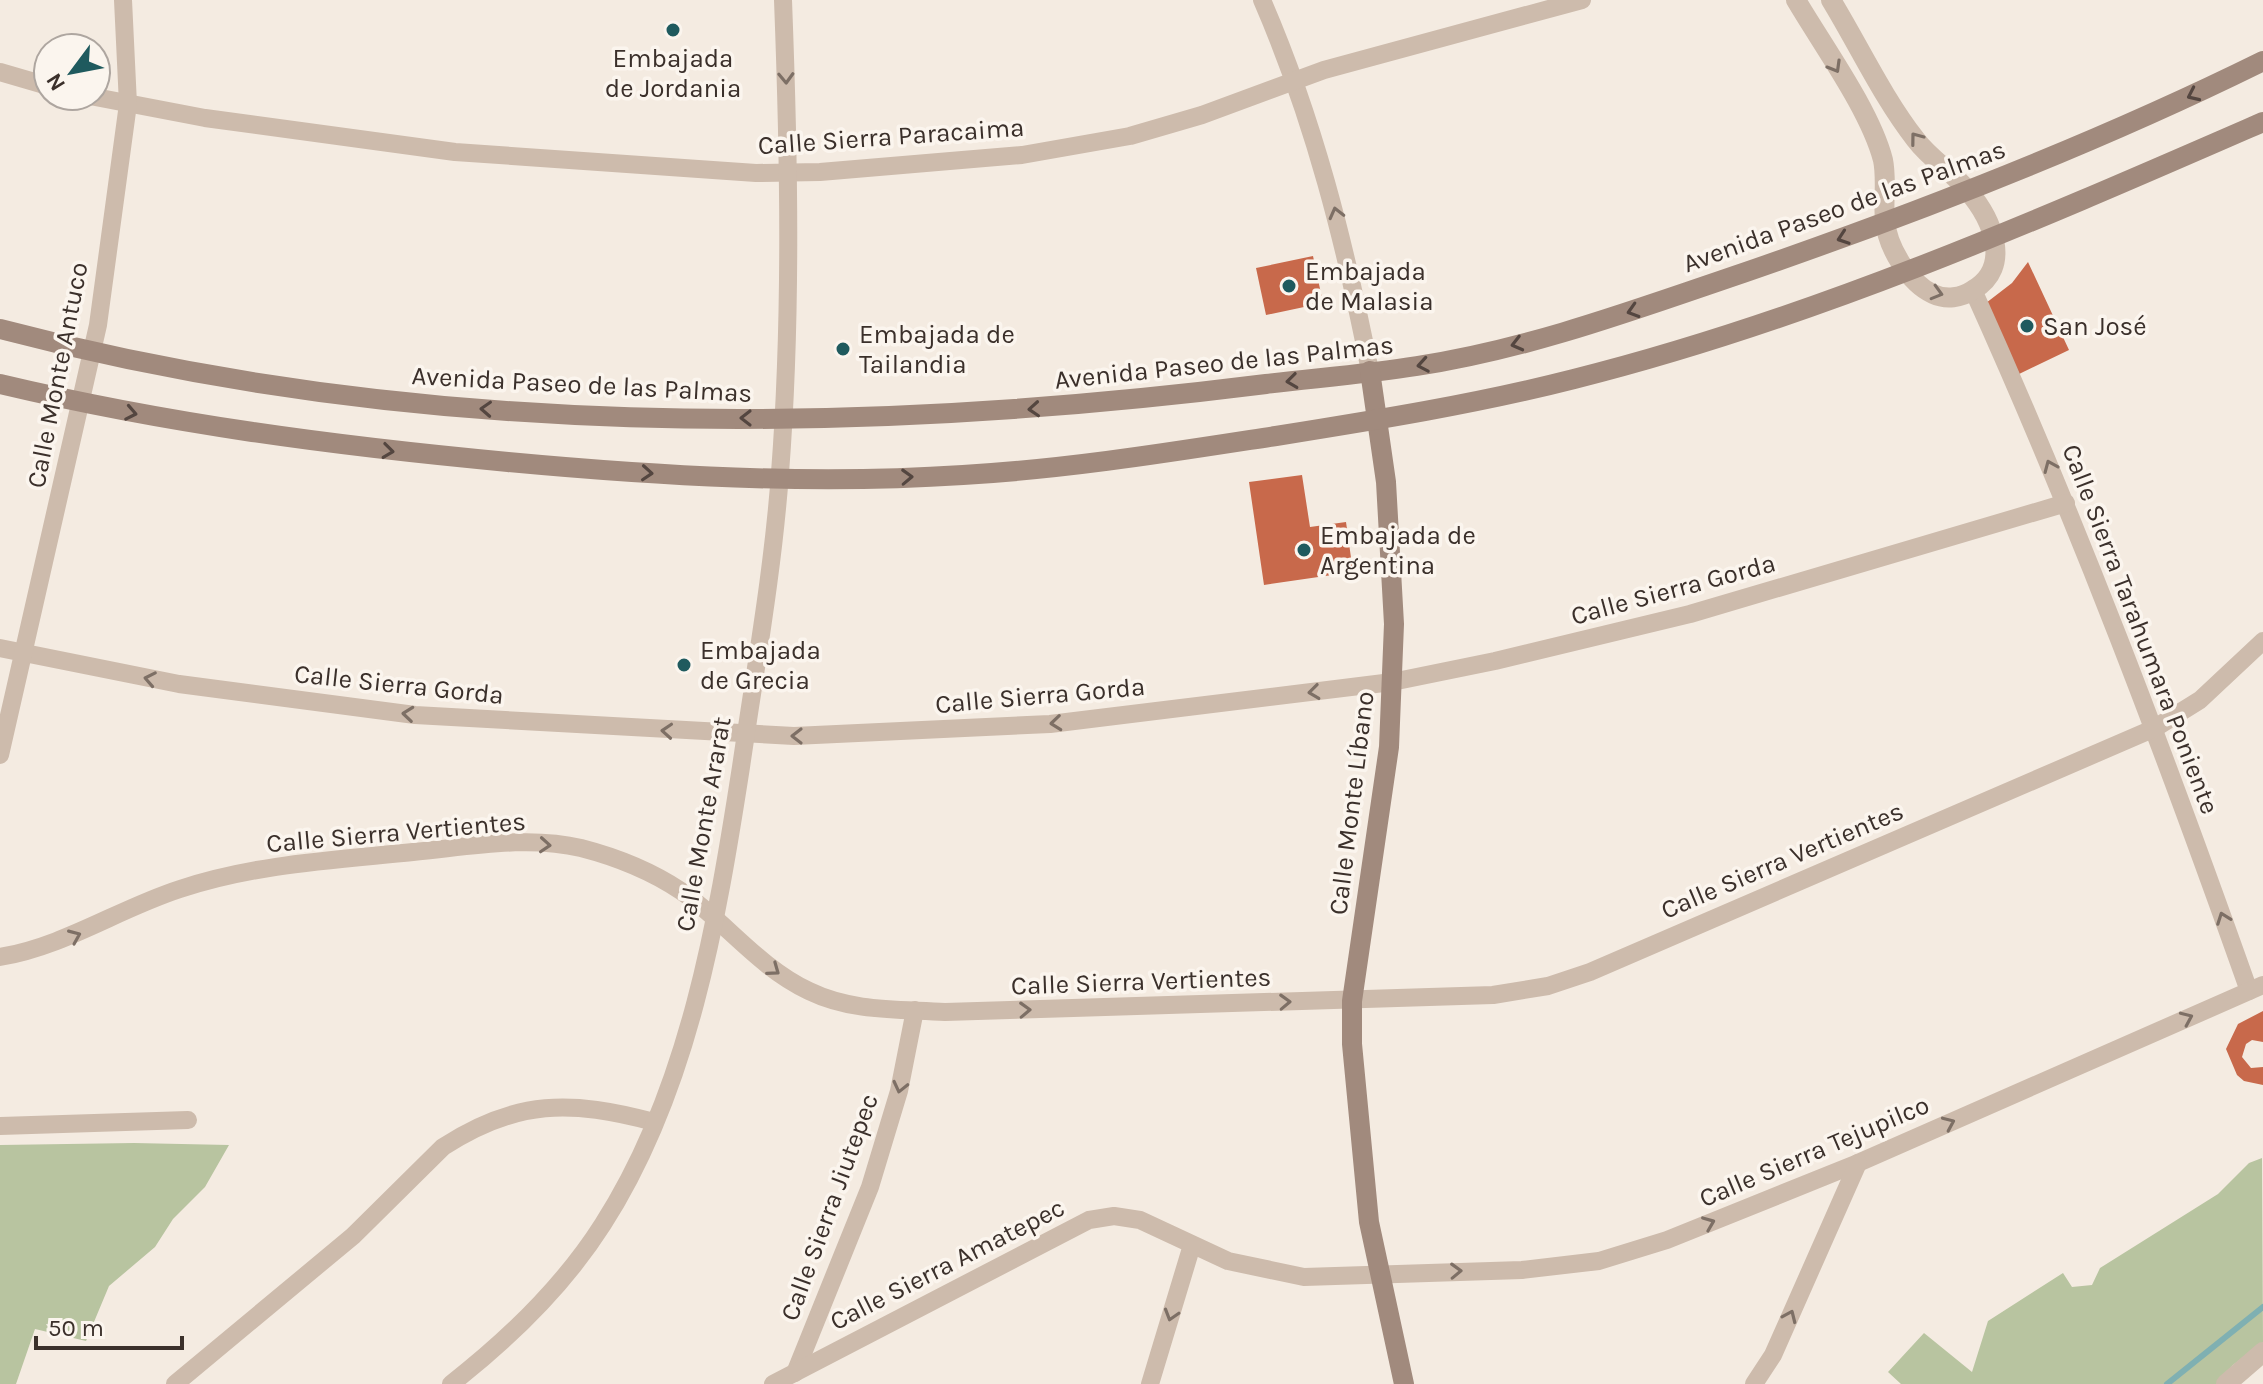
<svg xmlns="http://www.w3.org/2000/svg" width="2263" height="1384" viewBox="0 0 2263 1384" font-family="Karla,sans-serif">
<style>
.green{fill:#b8c4a0}
.lines{fill:none;stroke-linecap:round;stroke-linejoin:round}
.stream{stroke:#7fb0b2;stroke-width:6}
.building{fill:#c8694b}
.minor{stroke:#cdbbac;stroke-width:18}
.tertiary{stroke:#cdbbac;stroke-width:20}
.secondary{stroke:#a18a7d;stroke-width:20}
.oneway{stroke:#7d6f65}
.oneway2{stroke:#544640}
.poi-dot{fill:#1f5a5e;stroke:#fbf5ee;stroke-width:3}
.labels{text-anchor:middle;stroke-width:7;stroke-linejoin:round;paint-order:stroke}
.poi-label{font-size:26px;fill:#3b302b;stroke:#fbf5ee;text-anchor:start}
.street-label{font-size:26px;fill:#3b302b;stroke:#fbf5ee}
</style>
<rect width="100%" height="100%" fill="#f4ebe1"/>
<g class="green">
<path d="M134,1143L229,1145L205,1187L173,1219L155,1247L109,1286L86,1341L35,1329L16,1384H0V1145Z"/>
<path d="M2262,1158L2263,1342L2233,1365L2216,1384H1901L1888,1372L1924,1333L1972,1372L1988,1321L2063,1273L2072,1287L2092,1285L2100,1268L2218,1194L2249,1163Z"/>
</g>
<g class="lines">
<path class="stream" d="M2167,1384L2263,1307"/>
</g>
<g class="building">
<path d="M1313,256L1323,303L1266,315L1256,268Z"/>
<path d="M2028,262L2069,350L2017,375L1986,303L2012,283Z"/>
<path d="M1302,475L1310,527L1346,522L1353,572L1264,585L1249,482Z"/>
<path d="M2263,1011V1042L2252,1040L2246,1044L2242,1057L2251,1068L2263,1067V1085L2244,1081L2237,1075L2226,1049L2238,1024Z"/>
</g>
<g class="lines">
<g class="minor">
<path d="M1262,0C1314,120 1345,243 1370,371"/>
<path d="M0,72L48,86"/>
<path d="M90,96L205,118L455,152L756,173L820,172L1022,155L1130,136L1202,115L1324,70L1582,0"/>
<path d="M1973,290C2077,520 2165,754 2249,991"/>
<path d="M0,648L179,684L415,715L794,736L1050,724L1392,682L1495,661L1690,614L2066,503"/>
<path d="M0,755L98,325L128,104L123,0"/>
<path d="M0,957C65,946 118,909 180,889C255,864 335,860 413,852C467,847 528,835 581,848C616,857 651,871 681,891C726,922 758,967 809,991C852,1012 899,1009 945,1012L1493,995L1548,986L1590,972L2155,728L2200,700L2263,641"/>
<path d="M0,1126L188,1120"/>
<path d="M795,1373L870,1187L899,1091L915,1010"/>
<path d="M175,1384L353,1236L443,1147C517,1099 571,1100 654,1122"/>
<path d="M451,1384C510,1338 563,1287 603,1224C689,1090 717,921 741,767C755,670 773,571 780,473C792,316 789,157 783,0"/>
<path d="M773,1384L1089,1220L1114,1216L1140,1220L1228,1261L1304,1277L1522,1270L1599,1261L1667,1240L1858,1163L2263,985"/>
<path d="M1150,1384L1192,1245"/>
<path d="M1754,1384L1773,1355L1858,1163"/>
</g>
<g class="tertiary">
<path d="M1796,0C1823,46 1870,110 1883,160C1887,179 1883,201 1885,220C1887,247 1909,283 1933,294C1946,300 1961,298 1973,290C2013,267 1992,219 1968,191C1953,172 1931,160 1916,140C1883,98 1859,46 1831,0"/>
<path d="M2226,1384L2263,1352"/>
</g>
<g class="secondary">
<path d="M0,329C413,438 845,437 1266,384C1316,378 1367,374 1417,366C1529,349 1637,309 1743,273C1920,212 2095,144 2263,61"/>
<path d="M1370,371L1386,482L1394,624L1389,747L1352,1001V1044L1369,1222L1404,1384"/>
<path d="M0,384C168,424 336,446 508,462C658,476 812,485 963,475C1068,469 1172,452 1276,436C1376,420 1476,404 1574,379C1813,319 2038,220 2263,122"/>
</g>
</g>
<defs><path id="oneway-chevron" d="M-2-3.5L2.5 0L-2 3.5" fill="none" stroke-width="1.6" stroke-linecap="round" stroke-linejoin="round" transform="scale(2)"/></defs>
<g class="oneway">
<use href="#oneway-chevron" transform="translate(1835 67) rotate(60)"/>
<use href="#oneway-chevron" transform="translate(786 78) rotate(88)"/>
<use href="#oneway-chevron" transform="translate(1916 138) rotate(-127)"/>
<use href="#oneway-chevron" transform="translate(1336 213) rotate(-104)"/>
<use href="#oneway-chevron" transform="translate(1937 293) rotate(16)"/>
<use href="#oneway-chevron" transform="translate(2050 466) rotate(-113)"/>
<use href="#oneway-chevron" transform="translate(150 679) rotate(-169)"/>
<use href="#oneway-chevron" transform="translate(1314 692) rotate(173)"/>
<use href="#oneway-chevron" transform="translate(408 714) rotate(-174)"/>
<use href="#oneway-chevron" transform="translate(1056 723) rotate(174)"/>
<use href="#oneway-chevron" transform="translate(667 731) rotate(-176)"/>
<use href="#oneway-chevron" transform="translate(797 736) rotate(-180)"/>
<use href="#oneway-chevron" transform="translate(545 845) rotate(4)"/>
<use href="#oneway-chevron" transform="translate(2223 918) rotate(-110)"/>
<use href="#oneway-chevron" transform="translate(75 936) rotate(-23)"/>
<use href="#oneway-chevron" transform="translate(774 970) rotate(36)"/>
<use href="#oneway-chevron" transform="translate(1285 1002) rotate(-2)"/>
<use href="#oneway-chevron" transform="translate(1025 1010) rotate(-2)"/>
<use href="#oneway-chevron" transform="translate(2187 1018) rotate(-24)"/>
<use href="#oneway-chevron" transform="translate(900 1087) rotate(103)"/>
<use href="#oneway-chevron" transform="translate(1949 1123) rotate(-24)"/>
<use href="#oneway-chevron" transform="translate(1709 1223) rotate(-22)"/>
<use href="#oneway-chevron" transform="translate(1456 1271) rotate(-2)"/>
<use href="#oneway-chevron" transform="translate(1171 1315) rotate(107)"/>
<use href="#oneway-chevron" transform="translate(1790 1316) rotate(-66)"/>
</g>
<g class="oneway2">
<use href="#oneway-chevron" transform="translate(2193 95) rotate(155)"/>
<use href="#oneway-chevron" transform="translate(1843 238) rotate(161)"/>
<use href="#oneway-chevron" transform="translate(1633 311) rotate(163)"/>
<use href="#oneway-chevron" transform="translate(1517 344) rotate(166)"/>
<use href="#oneway-chevron" transform="translate(1423 365) rotate(170)"/>
<use href="#oneway-chevron" transform="translate(1292 381) rotate(173)"/>
<use href="#oneway-chevron" transform="translate(486 409) rotate(-177)"/>
<use href="#oneway-chevron" transform="translate(1034 409) rotate(176)"/>
<use href="#oneway-chevron" transform="translate(131 413) rotate(11)"/>
<use href="#oneway-chevron" transform="translate(746 418) rotate(-180)"/>
<use href="#oneway-chevron" transform="translate(388 451) rotate(7)"/>
<use href="#oneway-chevron" transform="translate(647 473) rotate(4)"/>
<use href="#oneway-chevron" transform="translate(907 477) rotate(-2)"/>
</g>
<g class="poi-dot">
<circle cx="673" cy="30" r="8"/>
<circle cx="1289" cy="286" r="8"/>
<circle cx="2027" cy="326" r="8"/>
<circle cx="843" cy="349" r="8"/>
<circle cx="1304" cy="550" r="8"/>
<circle cx="684" cy="665" r="8"/>
</g>
<g class="labels">
<g class="poi-label">
<text x="673" y="67" text-anchor="middle">Embajada<tspan x="673" dy="30">de Jordania</tspan></text>
<text x="1305" y="280">Embajada<tspan x="1305" dy="30">de Malasia</tspan></text>
<text x="2043" y="335">San José</text>
<text x="859" y="343">Embajada de<tspan x="859" dy="30">Tailandia</tspan></text>
<text x="1320" y="544">Embajada de<tspan x="1320" dy="30">Argentina</tspan></text>
<text x="700" y="659">Embajada<tspan x="700" dy="30">de Grecia</tspan></text>
</g>
<g class="street-label">
<text transform="translate(891 136) rotate(-4)" y="9">Calle Sierra Paracaima</text>
<text transform="translate(1844 206) rotate(-20)" y="9">Avenida Paseo de las Palmas</text>
<text transform="translate(1224 362) rotate(-6)" y="9">Avenida Paseo de las Palmas</text>
<text transform="translate(57 375) rotate(-79)" y="9">Calle Monte Antuco</text>
<text transform="translate(582 384) rotate(3)" y="9">Avenida Paseo de las Palmas</text>
<text transform="translate(1673 589) rotate(-15)" y="9">Calle Sierra Gorda</text>
<text transform="translate(2141 629) rotate(69)" y="9">Calle Sierra Tarahumara Poniente</text>
<text transform="translate(399 684) rotate(6)" y="9">Calle Sierra Gorda</text>
<text transform="translate(1040 695) rotate(-5)" y="9">Calle Sierra Gorda</text>
<text transform="translate(1351 803) rotate(-83)" y="9">Calle Monte Líbano</text>
<text transform="translate(703 824) rotate(-80)" y="9">Calle Monte Ararat</text>
<text transform="translate(396 832) rotate(-5)" y="9">Calle Sierra Vertientes</text>
<text transform="translate(1782 860) rotate(-23)" y="9">Calle Sierra Vertientes</text>
<text transform="translate(1141 981) rotate(-2)" y="9">Calle Sierra Vertientes</text>
<text transform="translate(1814 1151) rotate(-23)" y="9">Calle Sierra Tejupilco</text>
<text transform="translate(829 1207) rotate(-70)" y="9">Calle Sierra Jiutepec</text>
<text transform="translate(947 1264) rotate(-27)" y="9">Calle Sierra Amatepec</text>
</g>
</g>
<g transform="translate(72 72) rotate(238)"><circle r="38" fill="#fbf5ee" stroke="#aea6a0" stroke-width="2"/>
<path d="M0-6L14 30L0 20L-14 30Z" fill="#1f5a5e"/>
<text y="-12" font-size="22" font-weight="bold" text-anchor="middle" fill="#3b302b">N</text>
</g>
<path d="M36 1336v12h146v-12" fill="none" stroke="#3b302b" stroke-width="4"/>
<text x="48" y="1336" font-size="24" fill="#3b302b" stroke="#fbf5ee" stroke-width="6" paint-order="stroke">50 m</text>
</svg>
